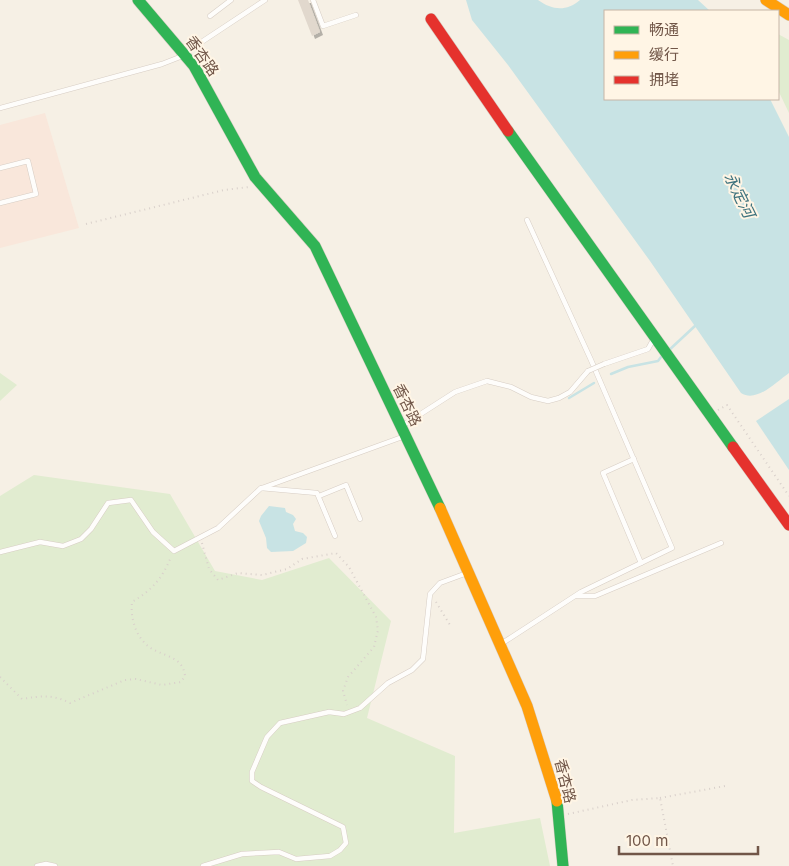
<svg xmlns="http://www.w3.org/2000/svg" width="789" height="866" viewBox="0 0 789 866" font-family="Inter,'Noto Sans SC',sans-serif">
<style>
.commercial{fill:#f9e7db}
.green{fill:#e1ecd0}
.water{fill:#c8e3e4}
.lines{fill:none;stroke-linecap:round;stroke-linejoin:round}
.stream{stroke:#c8e3e4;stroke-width:2.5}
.building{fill:#e1d8cd;filter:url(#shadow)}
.lane-casing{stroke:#d7cdc4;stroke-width:5.5}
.fast-casing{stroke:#d6cbc2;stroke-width:12}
.slow-casing{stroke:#d6cbc2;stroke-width:12}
.jam-casing{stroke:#d6cbc2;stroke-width:12}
.path{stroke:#d9d0cb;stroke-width:2;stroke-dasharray:1 4;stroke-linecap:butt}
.lane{stroke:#fefdfb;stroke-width:4.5}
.fast{stroke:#30b455;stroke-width:11}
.slow{stroke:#ff9f0a;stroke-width:11}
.jam{stroke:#e5322d;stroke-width:11}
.lane-bridge-casing{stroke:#d7cdc4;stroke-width:5.5;stroke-linecap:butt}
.lane-bridge{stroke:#fefdfb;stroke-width:4.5}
.labels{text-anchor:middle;stroke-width:4;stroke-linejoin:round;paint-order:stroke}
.street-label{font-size:15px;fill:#715648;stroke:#fff5e5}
.water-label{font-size:16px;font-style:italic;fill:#3f737e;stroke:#fff5e5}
</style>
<defs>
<filter id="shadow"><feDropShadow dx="3" dy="3" stdDeviation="0" flood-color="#0004"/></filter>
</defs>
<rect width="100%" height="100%" fill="#f6f0e5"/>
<path class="commercial" d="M45,113L79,228L0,248V125Z"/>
<g class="green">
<path d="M778,34L789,40V113L778,90Z"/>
<path d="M0,373L17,385L0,401Z"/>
<path d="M34,475L170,494L215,571L262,580L329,558L391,621L367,718L455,756L454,833L540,818L550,866H0V496Z"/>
</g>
<g class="water">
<path d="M466,0H538C552,10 566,12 580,0H698L710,11H605V99H770L789,137V373C776,382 757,403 741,393L650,261L508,65L472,20Z"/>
<path d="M789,399V470L756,421Z"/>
<path d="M269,506L285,508L286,512L293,515L296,519L293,524L295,531L303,533L307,537L306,543L293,551L271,552L267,548L266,538L259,521L261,516Z"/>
</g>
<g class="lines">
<g class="stream">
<path d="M667,352L696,325"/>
<path d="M611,374L628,367L658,361L661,357"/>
<path d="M569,398L594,383"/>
</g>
</g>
<path class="building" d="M298,0H308L320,32L312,36Z"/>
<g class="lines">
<defs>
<g id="lane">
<path d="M313,0L323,26L356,15"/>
<path d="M210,16L231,0"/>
<path d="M0,108L162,64L185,55L194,47L265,0"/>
<path d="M0,168L28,161L36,194L0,203"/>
<path d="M604,364L648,349L653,340"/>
<path d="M402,426L455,392L487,381L511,387L531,397L548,401L559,398L570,392L588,371"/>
<path d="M634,459L603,473L641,563"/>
<path d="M262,488L405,436"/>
<path d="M319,496L346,485L360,519"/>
<path d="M0,552L40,542L63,546L81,539L91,529L108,503L131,500L153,532L174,551L218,528L261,488L317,493L335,536"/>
<path d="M576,596H595L721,543"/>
<path d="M501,644L581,592L672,548L591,360L527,220"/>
<path d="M37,866L46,864L55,866"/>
<path d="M203,866L242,854L279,852L296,859L330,856L340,850L346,843L343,827L261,787L252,781V772L267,737L280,723L329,712L344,714L360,708L388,683L412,670L423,659L430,594L440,583L467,573"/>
</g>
<g id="fast">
<path d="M138,0L194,66L255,177L315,246L440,508"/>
<path d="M508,131L733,447"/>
<path d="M557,801L563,866"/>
</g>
<g id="slow">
<path d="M766,0L789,15"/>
<path d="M440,508L527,706L557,801"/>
</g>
<g id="jam">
<path d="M431,19L508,131"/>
<path d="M733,447L789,525"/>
</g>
</defs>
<use href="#lane" class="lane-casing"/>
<use href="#fast" class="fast-casing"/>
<use href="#slow" class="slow-casing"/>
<use href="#jam" class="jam-casing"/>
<g class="path">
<path d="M86,224L224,190L249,187"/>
<path d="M718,410L727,405L789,496"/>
<path d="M202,543L209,569L218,580L238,573L262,575L287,569L302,559L336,553L349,567L376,617L378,630L374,647L348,677L343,691L347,705"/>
<path d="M436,602L450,625"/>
<path d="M0,677L22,699C41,696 52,694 70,703L125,680L136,679L162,685L181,682L185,676C183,658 168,657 154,650C137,641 130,620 132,602C152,590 162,579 171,557"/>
<path d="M660,798L725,786"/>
<path d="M568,814L632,800L660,798L673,866"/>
</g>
<use href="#lane" class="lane"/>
<use href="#fast" class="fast"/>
<use href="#slow" class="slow"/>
<use href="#jam" class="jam"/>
<defs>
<path id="lane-bridge" d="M588,371L604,364"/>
</defs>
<use href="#lane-bridge" class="lane-bridge-casing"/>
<use href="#lane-bridge" class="lane-bridge"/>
</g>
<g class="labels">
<g class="street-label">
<text transform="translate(202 56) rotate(55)" y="5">香杏路</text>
<text transform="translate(407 405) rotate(64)" y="5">香杏路</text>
<text transform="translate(565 781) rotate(76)" y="5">香杏路</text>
</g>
<g class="water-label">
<text transform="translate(740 195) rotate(64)" y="6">永定河</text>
</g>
</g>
<rect x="604" y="10" width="175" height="90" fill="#fff5e5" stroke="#c6b5a6"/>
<rect x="614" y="26" width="25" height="8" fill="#30b455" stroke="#c6b5a6"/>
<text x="649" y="35" font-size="15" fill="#715648">畅通</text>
<rect x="614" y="51" width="25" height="8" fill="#ff9f0a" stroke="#c6b5a6"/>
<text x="649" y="60" font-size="15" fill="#715648">缓行</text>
<rect x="614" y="76" width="25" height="8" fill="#e5322d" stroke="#c6b5a6"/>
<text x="649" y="85" font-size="15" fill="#715648">拥堵</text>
<path d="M619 846v8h139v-8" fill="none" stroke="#715648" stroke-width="2.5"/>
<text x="626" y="846" font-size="15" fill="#715648" stroke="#fff5e5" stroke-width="4" paint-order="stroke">100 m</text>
</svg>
